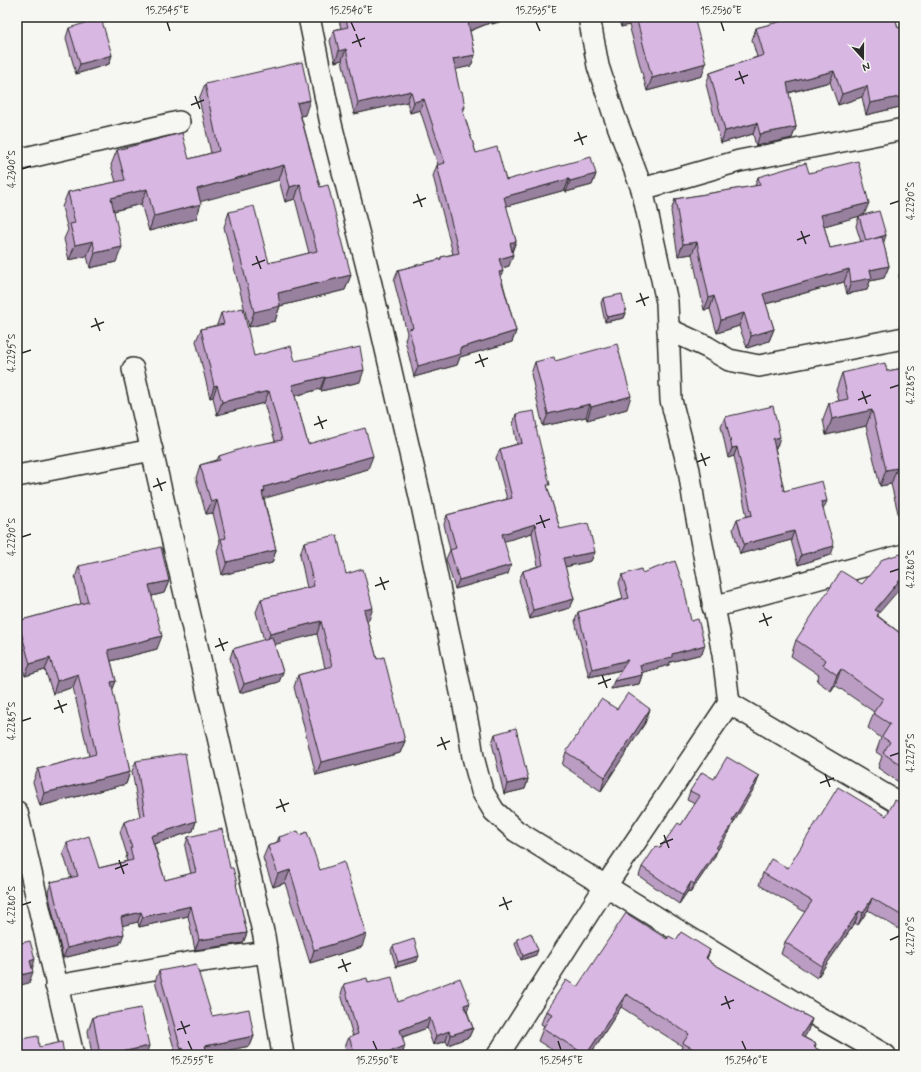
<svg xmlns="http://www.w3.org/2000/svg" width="921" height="1072" viewBox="0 0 921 1072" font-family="Mynerve,sans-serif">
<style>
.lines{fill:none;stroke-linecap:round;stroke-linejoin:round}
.street-casing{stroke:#2b2b2b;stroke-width:24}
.street{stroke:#f6f6f2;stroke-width:21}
.wall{fill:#bb9dc3;stroke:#2b2b2b;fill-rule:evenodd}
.shaded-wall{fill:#98809f;stroke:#2b2b2b}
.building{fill:#d9b7e3;stroke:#2b2b2b}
.ticks{fill:none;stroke:#2b2b2b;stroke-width:1.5}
.neatline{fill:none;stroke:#2b2b2b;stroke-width:1.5}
.ticks-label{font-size:10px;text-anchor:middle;fill:#2b2b2b}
</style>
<rect width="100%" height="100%" fill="#f6f6f2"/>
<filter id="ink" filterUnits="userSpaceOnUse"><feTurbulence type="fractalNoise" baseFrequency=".025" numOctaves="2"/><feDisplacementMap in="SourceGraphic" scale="8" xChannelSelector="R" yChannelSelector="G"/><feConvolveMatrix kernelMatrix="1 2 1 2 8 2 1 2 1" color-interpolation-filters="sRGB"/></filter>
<g filter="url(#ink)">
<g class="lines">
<defs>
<g id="street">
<path d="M309,17L331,124L367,267L421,501L469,730L473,757L482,791L494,811L516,831L815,1015L885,1055"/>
<path d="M17,160L179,122"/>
<path d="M642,189L739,161L904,129"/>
<path d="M668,329L707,347L729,360L759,366L904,338"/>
<path d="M133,369L264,936L283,1055"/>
<path d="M17,476L152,450"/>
<path d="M713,607L904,555"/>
<path d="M729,703L904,806"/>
<path d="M17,812L73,1055"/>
<path d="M56,986L188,963L267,952"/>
<path d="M498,1055L605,887L729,703L723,654L694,503L689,470L671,400L667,302L642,189L614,115L598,66L589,17"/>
</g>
</defs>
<use href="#street" class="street-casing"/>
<use href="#street" class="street"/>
</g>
<g class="wall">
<path d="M338,17H516L492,24V22L470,31L475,55L471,66L455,69L463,112L476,153L506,180L596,174L592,185L566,192L565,190L506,206L516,241L512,252L509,266L502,268L501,277L516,331L512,342L460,357L457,365L414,377L405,340L407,333L394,281L398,270L440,259L441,257L453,254L433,176L437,165H438L420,110L410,113L407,102L354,114L342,60L335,62L330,41L334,30L341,28Z"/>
<path d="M618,17H694L702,76L647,91L629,25L621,27Z"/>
<path d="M775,17H895L898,28L904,26V106L866,115L862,97L838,105L830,82L789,93L796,127L792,138L756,146L753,134L721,143L706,84L710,73L757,57L752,40L756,28L776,23Z"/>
<path d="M69,28L112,55L109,64L76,74L66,38Z"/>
<path d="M205,84L305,115L301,116L320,187L351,275L345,290L280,306L275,321L249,327L224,227L229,212L269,263L309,253L295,199L285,202L279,180L200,201L196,219L149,231L141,204L114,211L116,262L90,268L87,256L69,260L64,239L68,230L62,207L68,192L116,182L111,165L117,150L189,159L211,153L199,99Z"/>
<path d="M809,173L864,215L886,235L883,242L889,266L884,278L870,281L867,290L847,294L844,282L766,304L774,329L769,341L747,348L739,326L717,333L710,309L704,310L692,254L678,256L671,211L675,199L755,186L758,177ZM859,216L856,226L861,242L830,248L824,226Z"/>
<path d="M903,264H904V297L899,276Z"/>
<path d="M603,298L626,313L624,318L605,322L601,303Z"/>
<path d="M221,313L254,356L295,361L360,382L321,391L320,389L295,396L308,444L368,469L264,498L276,550L272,563L222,575L217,551L220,542L213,513L206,514L196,478L200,465L217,460L219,456L275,441L264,403L217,415L213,397L210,398L196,341L201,329L217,325Z"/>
<path d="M555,361L627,409L587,420L586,417L543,426L531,374L535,362Z"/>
<path d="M904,368V520L900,521L891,484L880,486L866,426L826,435L823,419L829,403L839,401L836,390L842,373L887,371Z"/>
<path d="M516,414L536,430L548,489L560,529L595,552L591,561L565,567L574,599L570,608L530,619L519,580L523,571L538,566L532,533L504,541L508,574L455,589L446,559L450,550L444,524L447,515L507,499L496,458L500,449L517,444L513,424Z"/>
<path d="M725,417L777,447H775L784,491L823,510L831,555L798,565L791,540L740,554L733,529L737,519L747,517L734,456L728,458L721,426Z"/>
<path d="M304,542L346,574L369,620L367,621L377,659L405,741L400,753L316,775L294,687L298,675L325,668L317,634L274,644L283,672L279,682L240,693L230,658L233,649L264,640L256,612L261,599L307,588L300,555Z"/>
<path d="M79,566L169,581L164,593L152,596L157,649L111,661L116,681L112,690L130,772L126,784L40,806L33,782L38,769L89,756L73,687L53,694L45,670L25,676L17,646V624L18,621L81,604L75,578Z"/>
<path d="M642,573L691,621L702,654L670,662L669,665L642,672V675L639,684L611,689L622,670L589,677L575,621L578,612L623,599L619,583L622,575Z"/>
<path d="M862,584L878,614V616L904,636V777L900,783L878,768L882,756L876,752L881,738L868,728L874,712L835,685L831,691L817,681L819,675L791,656L796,640Z"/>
<path d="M617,709H650L645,723L601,791L562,765L566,752Z"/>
<path d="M495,734L528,779L525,789L504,794L492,743Z"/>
<path d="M136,761L196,821L193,831L154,844L165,880L191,874L185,847L188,837L230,868L237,883L236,885L247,933L243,943L195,950L188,916L139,927L138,922L122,925L120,944L63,958L48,892L51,882L71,878L63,853L67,843L99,868L127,861L126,858L127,855L120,832L124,822L140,817L132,771Z"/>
<path d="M759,776L756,785L733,822L730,831L717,851L714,858L690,893L688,891L679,904L639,876L642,867L660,848L681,825L695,804L687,800L690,791L714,779Z"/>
<path d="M904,805V932L868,910L858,925L855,923L817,978L781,954L785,942L805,912L759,885L763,873L788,868L886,816Z"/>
<path d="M300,835L320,870L362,947L310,963L285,883L273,887L263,858L268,846L277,842L279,837Z"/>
<path d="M517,939L536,955L521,960L515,944Z"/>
<path d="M667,939L676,940L710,950L707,959L710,962L812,1019L807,1033L804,1037L816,1044L815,1048L828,1055H679L682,1046L621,1007L590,1055H560L538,1041L544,1026L541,1024L546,1011L577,987Z"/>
<path d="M393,946L417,961L396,967L391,950Z"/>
<path d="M159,971L212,1016L254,1036L250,1046L208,1054V1055H176L155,981Z"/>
<path d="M368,983L398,1002L467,1011L473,1028L469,1037L448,1045L446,1041L433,1045L427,1028L403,1037L402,1055H348L345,1047L349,1037L353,1036L341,994L344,984Z"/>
<path d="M93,1017L146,1055H92L88,1031Z"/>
</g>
<g class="shaded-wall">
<path d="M481,17H494L492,22L464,33L468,22Z"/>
<path d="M495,17H516L492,24Z"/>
<path d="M624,17H632L629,25L621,27Z"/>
<path d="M346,49L342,60L335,62L339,51Z"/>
<path d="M112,55L109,64L76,74L80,64Z"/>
<path d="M475,55L471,66L449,71L453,59Z"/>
<path d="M706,63L702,76L647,91L652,78Z"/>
<path d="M834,71L830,82L783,94L787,83Z"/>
<path d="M867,86L862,97L838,105L842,94Z"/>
<path d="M411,91L407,102L354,114L358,103Z"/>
<path d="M904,96V106L866,115L870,103Z"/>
<path d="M424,99L420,110L410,113L414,102Z"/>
<path d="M310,100L305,115L292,118L297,103Z"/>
<path d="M465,107L461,118L462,108Z"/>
<path d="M757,123L753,134L721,143L725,131Z"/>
<path d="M796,127L792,138L756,146L760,134Z"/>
<path d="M284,165L279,180L192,204L197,189Z"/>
<path d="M596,174L592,185L566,192L570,181Z"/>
<path d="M569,179L565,190L500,208L504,197Z"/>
<path d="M300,184L295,199L285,202L290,187Z"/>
<path d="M147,189L141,204L105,213L111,198Z"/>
<path d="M869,203L864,215L817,228L821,215Z"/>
<path d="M201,204L196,219L149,231L154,216Z"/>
<path d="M886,235L883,245L866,241Z"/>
<path d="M93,241L87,256L69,260L75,245Z"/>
<path d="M516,241L512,252L510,243Z"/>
<path d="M697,242L692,254L678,256L683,244Z"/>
<path d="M122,247L116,262L90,268L95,253Z"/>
<path d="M513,255L509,266L495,270L499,259Z"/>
<path d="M889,266L884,278L870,281L867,290L847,294L851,282L870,270Z"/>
<path d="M849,269L844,282L758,306L763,294Z"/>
<path d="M503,271L499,282V272Z"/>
<path d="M351,275L345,290L280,306L275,321L249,327L254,312L278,293Z"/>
<path d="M714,296L710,309L704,310L709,298Z"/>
<path d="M626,313L624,318L605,322L607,317Z"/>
<path d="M744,313L739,326L717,333L721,320Z"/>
<path d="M774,329L769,341L747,348L751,336Z"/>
<path d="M516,331L512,342L460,357L457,365L414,377L418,366L460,348Z"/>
<path d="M364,370L360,382L321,391L325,378Z"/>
<path d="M325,377L320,389L287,398L292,385Z"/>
<path d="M217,385L213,397L210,398L214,386Z"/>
<path d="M269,391L264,403L217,415L222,402Z"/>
<path d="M631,396L627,409L587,420L591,407Z"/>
<path d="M590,404L586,417L543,426L548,414Z"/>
<path d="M872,410L866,426L826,435L832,419Z"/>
<path d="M780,437L777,447L769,448L773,439Z"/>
<path d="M737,447L734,456L728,458L732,448Z"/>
<path d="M373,456L368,469L262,499L260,504L264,487Z"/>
<path d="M897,468L891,484L880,486L886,470Z"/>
<path d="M217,500L213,513L206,514L211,502Z"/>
<path d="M827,501L823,510L821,502Z"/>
<path d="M904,510V520L900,521Z"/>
<path d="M535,524L532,533L499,543L502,534Z"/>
<path d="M794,531L791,540L740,554L744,544Z"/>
<path d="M834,546L831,555L798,565L801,555Z"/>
<path d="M276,550L272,563L222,575L227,562Z"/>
<path d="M595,552L591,561L560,568L563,558Z"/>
<path d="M511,565L508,574L455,589L459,580Z"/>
<path d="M904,575V584L878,614L873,628L875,610Z"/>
<path d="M169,581L164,593L144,598L149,585Z"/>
<path d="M574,599L570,608L530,619L533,610Z"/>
<path d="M373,608L369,620L360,623L364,610Z"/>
<path d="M321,621L317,634L265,647L270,634Z"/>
<path d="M162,636L157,649L103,663L108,650Z"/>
<path d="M705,645L702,654L670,662L669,665L637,674L640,665L672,654Z"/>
<path d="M50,658L45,670L25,676L30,664Z"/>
<path d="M628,660L625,669L589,677L592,669Z"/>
<path d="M841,669L835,685L831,691L837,675Z"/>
<path d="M283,672L279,682L240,693L244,684Z"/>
<path d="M78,674L73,687L53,694L57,681Z"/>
<path d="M642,675L639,684L611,689L614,681Z"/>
<path d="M116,681L111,694V682Z"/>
<path d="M650,709L645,723L601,791L605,777Z"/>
<path d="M405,741L400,753L316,775L321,762Z"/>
<path d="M130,772L126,784L40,806L44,793Z"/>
<path d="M904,772V777L900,783Z"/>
<path d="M759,776L756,785L733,824L734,822L730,831L717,851L714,858L690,893L694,884L716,848Z"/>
<path d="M528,779L525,789L504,794L507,784Z"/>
<path d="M196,821L193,831L148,846L151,836Z"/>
<path d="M290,870L285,883L273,887L278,874Z"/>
<path d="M691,882L688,891L679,904L683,895Z"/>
<path d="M872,898L868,910L858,925L863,913Z"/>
<path d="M191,906L188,916L139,927L143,917Z"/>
<path d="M859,911L855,923L817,978L822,966Z"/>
<path d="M141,912L138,922L117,927L121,917Z"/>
<path d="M247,933L243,943L195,950L199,940Z"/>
<path d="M124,934L120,944L63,958L67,948Z"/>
<path d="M366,934L362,947L310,963L314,950Z"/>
<path d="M538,950L536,955L521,960L523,956Z"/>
<path d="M710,950L705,964L706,958Z"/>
<path d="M419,956L417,961L396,967L398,962Z"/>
<path d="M35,959L32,970L30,961Z"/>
<path d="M33,972L29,983L17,986V976Z"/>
<path d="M626,994L621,1007L590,1055H586Z"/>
<path d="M470,1003L467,1012L464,1005Z"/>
<path d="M430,1018L427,1028L397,1039L400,1030Z"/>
<path d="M812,1019L807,1033L796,1050L801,1036Z"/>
<path d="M473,1028L469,1037L448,1045L451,1035Z"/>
<path d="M449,1031L446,1041L433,1045L436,1036Z"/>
<path d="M254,1036L250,1046L205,1055V1046Z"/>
<path d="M149,1046L146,1055H107Z"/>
<path d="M405,1046L402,1055H379Z"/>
<path d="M183,1048L181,1055H179L181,1049Z"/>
</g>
<g class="building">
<path d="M345,17H481L468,22L475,55L453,59L460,92L462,91L465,107L462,108L476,153L497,147L506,180L591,157L596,174L570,181L569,179L504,197L516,241L510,243L513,255L499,259L503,271L499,272L516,331L460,348L461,354L418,366L409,329L413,328L398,270L441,259V257L459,253L437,165L445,163L424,99L414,102L411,91L358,103L346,49L339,51L334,30L348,27Z"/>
<path d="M636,17H694L706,63L652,78Z"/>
<path d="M781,17H895L898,28L904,26V96L870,103L867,86L842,94L834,71L787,83L796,127L760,134L757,123L725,131L710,73L764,55L756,28L782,21Z"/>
<path d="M101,18L112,55L80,64L69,28Z"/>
<path d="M302,62L310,100L297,103L320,187L328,185L351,275L278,293L280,306L254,312L229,212L254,206L269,263L317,251L300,184L290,187L284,165L197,189L201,204L154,216L147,189L111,198L122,247L95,253L93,241L75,245L70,224L75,223L68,192L125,180L117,150L182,133L189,159L219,151L205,84Z"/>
<path d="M858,161L869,203L821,215L830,248L882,237L889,266L870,270L872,278L851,282L849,269L763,294L774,329L751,336L744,313L721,320L714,296L709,298L697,242L683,244L675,199L760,185L758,177L806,163L809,173Z"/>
<path d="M879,211L886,235L866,241L859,216Z"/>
<path d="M622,294L626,313L607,317L603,298Z"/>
<path d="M243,308L254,356L291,346L295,361L360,347L364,370L325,378V377L292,385L308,444L365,428L373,456L264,487L265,491L262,492L276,550L227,562L221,539L226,538L217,500L211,502L200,465L220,460L219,456L250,446L282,440L269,391L222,402L217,385L214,386L201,329L224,324L221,313Z"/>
<path d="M617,344L631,396L591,407L590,404L548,414L535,362L554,357L555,361Z"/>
<path d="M885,363L887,371L904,368V497L897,468L886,470L872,410L832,419L829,403L848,399L842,373Z"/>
<path d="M773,406L780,437L773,439L784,491L822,481L827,501L821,502L834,546L801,555L794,531L744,544L737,519L752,515L737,447L732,448L725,417Z"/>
<path d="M534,411L537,427L536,428L550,485H547L560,529L588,523L595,552L563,558L574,599L533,610L523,571L543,565L535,524L502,534L511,565L459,580L450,550L456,548L447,515L512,498L500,449L522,443L516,414Z"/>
<path d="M337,535L346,574L363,569L373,608L364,610L377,659L384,657L405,741L321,762L298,675L332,666L321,621L270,634L261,599L314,586L304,542Z"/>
<path d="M161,547L169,581L149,585L162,636L108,650L116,681L111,682L130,772L44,793L38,769L96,754L78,674L57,681L50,658L30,664L18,621L88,602L79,566Z"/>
<path d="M904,553V575L875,610L879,612L877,616L904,636V767L883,753L890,742L882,737L890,724L873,713L883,699L841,669L837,675L823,665L826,660L796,640L841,571L862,584L883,559Z"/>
<path d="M675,561L684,587L691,621L698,619L705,645L672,654V657L640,665L642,675L614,681L628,660L592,669L578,612L629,598L622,575L641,569L642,573Z"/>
<path d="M272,637L283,672L244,684L233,649Z"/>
<path d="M628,693L650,709L605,777L566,752L601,699L617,709Z"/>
<path d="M516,728L528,779L507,784L495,734Z"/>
<path d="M185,753L196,821L151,836L165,880L196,872L188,837L222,829L230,868H233L237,883L236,884L247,933L199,940L191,906L143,917L141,912L121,917L124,934L67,948L51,882L78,876L67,843L89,836L99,868L133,860L130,848H132L124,822L145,815L136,761Z"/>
<path d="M727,757L759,776L732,821L734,822L716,848L717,850L694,884L691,882L683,895L642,867L656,846L660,848L678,823L681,825L700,796L690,791L702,772L714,779Z"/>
<path d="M838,787L886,816L895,800L904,805V917L872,898L863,913L859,911L822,966L785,942L812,901L763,873L771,859L788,868Z"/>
<path d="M298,831L300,835L307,832L320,870L344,862L366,934L314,950L290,870L278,874L268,846L280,841L279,837Z"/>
<path d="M626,913L667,939L669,936L676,940L681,932L710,950L706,958L710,961V962L812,1019L801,1036L816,1044L814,1047L828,1055H704L683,1043L689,1034L626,994L586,1055L543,1028L552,1014L546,1011L566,980L577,987Z"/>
<path d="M531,933L538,950L523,956L517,939Z"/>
<path d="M414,939L419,956L398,962L393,946Z"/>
<path d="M30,941L35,959L30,961L33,972L17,976V944Z"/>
<path d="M196,964L212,1016L249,1009L254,1036L205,1046L208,1055H185L183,1048L181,1049L159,971Z"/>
<path d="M392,977L398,1002L460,978L470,1003L464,1005L473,1028L451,1035L449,1031L436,1036L430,1018L400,1030L405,1046L379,1055H355L349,1037L358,1034L344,984L367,978L368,983Z"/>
<path d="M141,1008L149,1046L107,1055H100L93,1017Z"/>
<path d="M38,1036L39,1047L62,1042L64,1055H17V1040Z"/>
</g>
</g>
<path class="ticks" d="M167,22L170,31M351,22L355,31M536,22L540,31M721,22L724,31M356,34L361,47M352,43L365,38M739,71L744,84M735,80L748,75M195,96L200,109M191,105L204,100M578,132L583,145M574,141L587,136M22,169L31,166M417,194L422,207M413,203L426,198M890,204L899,201M801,231L806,244M797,240L810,235M256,256L261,269M252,265L265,260M640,293L645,306M636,302L649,297M95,318L100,331M91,327L104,322M22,353L31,350M479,354L484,367M475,363L488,358M890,388L899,385M862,391L867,404M858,400L871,395M318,416L323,429M314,425L327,420M701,453L706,466M697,462L710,457M157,478L162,491M153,487L166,482M540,515L545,528M536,524L550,519M22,537L31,534M890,572L899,569M380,577L385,590M375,586L389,581M763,613L768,626M759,622L772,617M219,638L224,651M215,647L228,642M602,675L607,688M598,684L611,679M58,700L63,713M54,709L67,704M22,721L31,718M441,737L446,750M437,746L450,741M890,756L899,753M825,774L830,787M820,783L834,778M280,799L285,812M276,808L289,803M664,835L669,848M660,844L673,839M119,860L124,874M115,869L128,864M503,897L508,910M22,905L31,902M499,906L512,901M890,940L899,936M342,959L347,972M338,968L351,963M725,996L730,1009M721,1005L734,1000M181,1021L186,1034M177,1030L190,1025M188,1041L192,1050M373,1041L377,1050M558,1041L561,1050M742,1041L746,1050"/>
<rect width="921" height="1072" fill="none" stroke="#f6f6f2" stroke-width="44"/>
<g transform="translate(863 58) rotate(159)" stroke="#f6f6f2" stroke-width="3" paint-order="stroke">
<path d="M0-3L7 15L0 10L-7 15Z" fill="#2b2b2b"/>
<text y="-6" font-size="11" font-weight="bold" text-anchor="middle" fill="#2b2b2b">N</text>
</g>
<rect x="22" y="22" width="877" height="1028" class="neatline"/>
<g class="ticks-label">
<text x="167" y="14">15.2545°E</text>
<text x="351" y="14">15.2540°E</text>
<text x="536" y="14">15.2535°E</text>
<text x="721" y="14">15.2530°E</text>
<text transform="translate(11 169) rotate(-90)" y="4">4.2300°S</text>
<text transform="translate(910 201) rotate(-90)" y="4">4.2290°S</text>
<text transform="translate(11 353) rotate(-90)" y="4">4.2295°S</text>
<text transform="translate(910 385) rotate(-90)" y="4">4.2285°S</text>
<text transform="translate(11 537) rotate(-90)" y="4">4.2290°S</text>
<text transform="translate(910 569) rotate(-90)" y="4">4.2280°S</text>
<text transform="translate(11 721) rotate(-90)" y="4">4.2285°S</text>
<text transform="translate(910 753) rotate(-90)" y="4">4.2275°S</text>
<text transform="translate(11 905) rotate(-90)" y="4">4.2280°S</text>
<text transform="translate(910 936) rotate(-90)" y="4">4.2270°S</text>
<text x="192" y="1064">15.2555°E</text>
<text x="377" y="1064">15.2550°E</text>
<text x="561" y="1064">15.2545°E</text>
<text x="746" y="1064">15.2540°E</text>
</g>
</svg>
